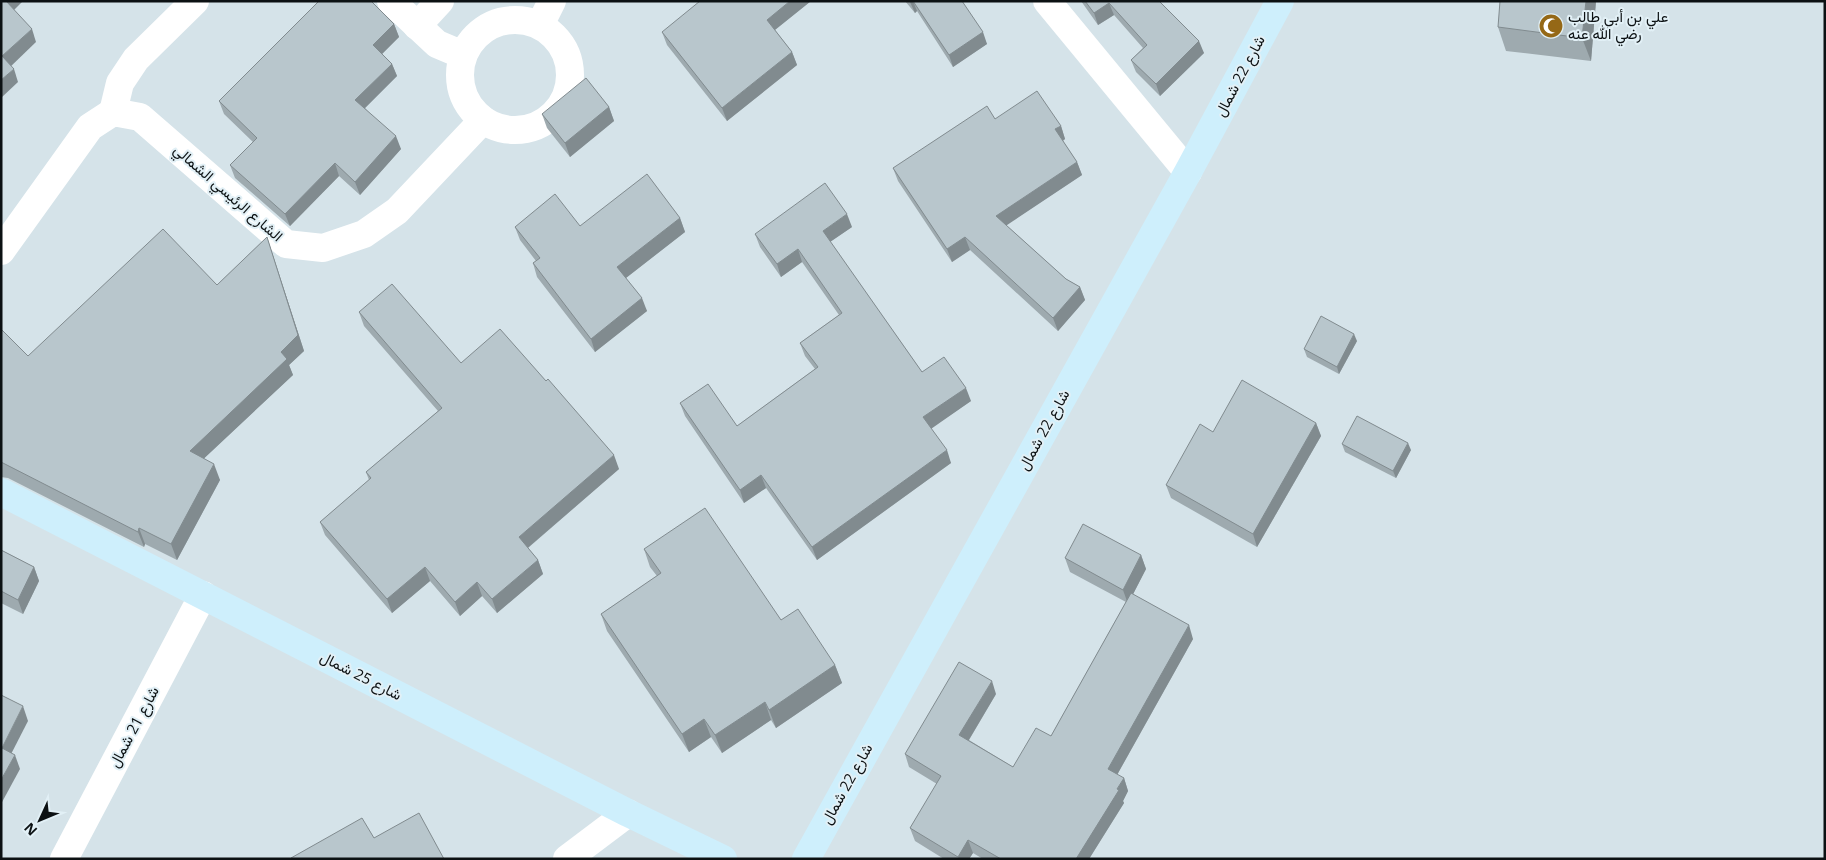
<svg xmlns="http://www.w3.org/2000/svg" width="1826" height="860" viewBox="0 0 1826 860" font-family="'Open Sans',Vazirmatn,sans-serif">
<style>
.lines{fill:none;stroke-linecap:round;stroke-linejoin:round}
.street{stroke:#fff;stroke-width:28}
.secondary{stroke:#ceeffc;stroke-width:28}
.wall{fill:#9eaaaf}
.shaded-wall{fill:#818b8f}
.building{fill:#b8c6cc;stroke:#818b8f}
.labels{text-anchor:middle;stroke-width:4;stroke-linejoin:round;paint-order:stroke}
.poi-label{font-size:15px;fill:#0c1113;stroke:#e2f0f6;text-anchor:start}
.street-label{font-size:15px;fill:#0c1113;stroke:#e2f0f6}
</style>
<rect width="100%" height="100%" fill="#d5e3e9"/>
<g class="lines">
<g class="street">
<path d="M391,1L437,44L463,55"/>
<path d="M1047,1L1188,172"/>
<circle cx="515" cy="75" r="55"/>
<path d="M540,25L552,1"/>
<path d="M417,26L440,1"/>
<path d="M113,112L120,83L136,59L195,1"/>
<path d="M1,251L90,127L113,112L140,117L286,244L323,248L364,234L397,211L483,120"/>
<path d="M64,859L203,595"/>
<path d="M567,859L628,813"/>
</g>
<g class="secondary">
<path d="M1,492L628,813L723,859"/>
<path d="M806,859L1188,172L1280,1"/>
</g>
</g>
<g class="wall">
<path d="M811,1L775,30L792,52L797,65L727,121L667,45L662,32Z"/>
<path d="M905,1H962L987,44L953,67L917,11L915,13Z"/>
<path d="M1081,1H1159L1204,53L1160,96L1136,72L1131,60L1143,48L1114,15L1098,25Z"/>
<path d="M1596,1L1591,61L1506,51L1498,27Z"/>
<path d="M394,24L399,37L382,54L392,64L397,76L365,108L401,149L360,195L339,176L290,226L235,178L230,165L253,142L224,114L219,101Z"/>
<path d="M609,107L614,121L570,157L547,128L542,114Z"/>
<path d="M995,119L1061,126L1065,139L1063,141L1077,162L1082,175L1006,225L1066,279L1080,287L1085,300L1058,331L970,250L952,262L898,181L893,168Z"/>
<path d="M680,218L685,232L626,278L647,311L595,352L537,277L533,263L536,261L520,240L515,227L580,226Z"/>
<path d="M852,227L830,242L922,372L971,401L931,428L951,463L817,560L766,488L744,503L685,416L680,403L737,426L815,369L805,356L800,343L839,315L802,262L781,277L760,247L755,234Z"/>
<path d="M267,237L304,351L289,365L293,375L204,458L220,480L177,560L145,544L144,547L8,478L1,477V329L28,356L217,285Z"/>
<path d="M359,312L461,363L619,469L528,548L538,560L543,574L497,613L482,596L460,616L430,581L392,613L325,535L320,522L369,480L366,472L438,411L364,326Z"/>
<path d="M1357,341L1339,374L1307,357L1304,349Z"/>
<path d="M1316,423L1321,436L1257,547L1171,498L1166,485L1213,432Z"/>
<path d="M1342,444L1411,450L1396,478L1345,452Z"/>
<path d="M644,549L781,620L835,665L842,683L776,728L771,720L722,753L711,737L689,752L607,631L601,614L657,576L650,567Z"/>
<path d="M1,550L34,567L39,581L23,614L1,603Z"/>
<path d="M1141,555L1146,569L1133,594L1193,639L1117,775L1124,778L1128,791L1123,801L1124,803L1089,859H983L973,853L969,859H944L915,841L910,828L937,784L909,767L905,754L996,694L969,740L1013,767L1051,736L1126,602L1070,572L1065,558Z"/>
</g>
<g class="shaded-wall">
<path d="M6,1H23L10,14Z"/>
<path d="M790,1H811L771,33L767,20Z"/>
<path d="M911,1H913L917,11L915,13L910,2Z"/>
<path d="M1586,1H1596L1591,61L1582,38Z"/>
<path d="M1109,3L1114,15L1098,25L1094,13Z"/>
<path d="M394,24L399,37L378,58L373,45Z"/>
<path d="M32,29L36,42L7,70L2,56Z"/>
<path d="M983,32L987,44L953,67L949,55Z"/>
<path d="M1199,41L1204,53L1160,96L1156,84Z"/>
<path d="M792,52L797,65L727,121L722,108Z"/>
<path d="M392,64L397,76L360,113L355,100Z"/>
<path d="M14,69L18,82L1,98V80Z"/>
<path d="M609,107L614,121L570,157L565,143Z"/>
<path d="M1061,126L1065,139L1060,142L1055,129Z"/>
<path d="M396,136L401,149L360,195L355,182Z"/>
<path d="M1077,162L1082,175L1001,229L996,216Z"/>
<path d="M335,163L339,176L290,226L285,214Z"/>
<path d="M847,214L852,227L827,244L823,231Z"/>
<path d="M680,218L685,232L622,281L617,267Z"/>
<path d="M267,237L304,351L289,365L293,375L196,466L190,451L281,352Z"/>
<path d="M965,237L970,250L952,262L947,249Z"/>
<path d="M798,249L802,262L781,277L777,264Z"/>
<path d="M1080,287L1085,300L1058,331L1053,318Z"/>
<path d="M642,298L647,311L595,352L591,339Z"/>
<path d="M1354,334L1357,341L1339,374L1337,367Z"/>
<path d="M966,388L971,401L928,431L923,417Z"/>
<path d="M1316,423L1321,436L1257,547L1253,534Z"/>
<path d="M1408,443L1411,450L1396,478L1393,471Z"/>
<path d="M947,450L951,463L817,560L812,547Z"/>
<path d="M614,455L619,469L524,551L519,537Z"/>
<path d="M214,464L220,480L177,560L171,544Z"/>
<path d="M761,475L766,488L744,503L740,490Z"/>
<path d="M139,528L145,544L144,547L138,532Z"/>
<path d="M1141,555L1146,569L1128,604L1123,590Z"/>
<path d="M538,560L543,574L497,613L492,599Z"/>
<path d="M34,567L39,581L23,614L18,600Z"/>
<path d="M425,567L430,581L392,613L387,599Z"/>
<path d="M477,582L482,596L460,616L455,602Z"/>
<path d="M1189,625L1193,639L1113,782L1108,769Z"/>
<path d="M835,665L842,683L776,728L769,710Z"/>
<path d="M992,681L996,694L964,748L959,735Z"/>
<path d="M765,702L771,720L722,753L715,735Z"/>
<path d="M23,706L28,721L7,762L2,748Z"/>
<path d="M704,719L711,737L689,752L682,734Z"/>
<path d="M15,755L20,769L1,804V780Z"/>
<path d="M1124,778L1128,791L1123,801L1124,803L1089,859H1076Z"/>
<path d="M968,840L973,853L969,859H959L958,857Z"/>
</g>
<g class="building">
<path d="M1,1H6L32,29L2,56L14,69L1,80Z"/>
<path d="M319,1H371L394,24L373,45L392,64L355,100L396,136L355,182L335,163L285,214L230,165L257,138L219,101Z"/>
<path d="M700,1H790L767,20L792,52L722,108L662,32Z"/>
<path d="M913,1H962L983,32L949,55Z"/>
<path d="M1085,1H1159L1199,41L1156,84L1131,60L1147,45L1109,3L1094,13Z"/>
<path d="M1500,1H1586L1582,38L1498,27Z"/>
<path d="M586,78L609,107L565,143L542,114Z"/>
<path d="M1037,91L1061,126L1055,129L1077,162L996,216L1066,279L1080,287L1053,318L965,237L947,249L893,168L987,106L995,119Z"/>
<path d="M647,174L680,218L617,267L642,298L591,339L533,263L540,258L515,227L555,194L580,226Z"/>
<path d="M825,183L847,214L823,231L922,372L944,357L966,388L923,417L947,450L812,547L761,475L740,490L680,403L708,384L737,426L818,367L800,343L842,313L798,249L777,264L755,234Z"/>
<path d="M163,229L217,285L267,237L298,335L281,352L287,359L190,451L214,464L171,544L139,528L138,532L1,462V329L28,356Z"/>
<path d="M392,284L461,363L500,329L546,381L548,379L614,455L519,537L538,560L492,599L477,582L455,602L425,567L387,599L320,522L371,478L366,472L442,408L359,312Z"/>
<path d="M1321,316L1354,334L1337,367L1304,349Z"/>
<path d="M1242,380L1316,423L1253,534L1166,485L1200,424L1213,432Z"/>
<path d="M1357,416L1408,443L1393,471L1342,444Z"/>
<path d="M705,508L781,620L798,609L835,665L769,710L765,702L715,735L704,719L682,734L601,614L661,573L644,549Z"/>
<path d="M1083,524L1141,555L1123,590L1065,558Z"/>
<path d="M1,550L34,567L18,600L1,591Z"/>
<path d="M1131,593L1189,625L1108,769L1124,778L1117,789L1119,790L1076,859H1001L968,840L958,857L910,828L941,776L905,754L959,662L992,681L959,735L1013,767L1036,728L1051,736Z"/>
<path d="M1,695L23,706L2,748L15,755L1,780Z"/>
<path d="M419,813L444,859H291V858L362,818L374,838Z"/>
</g>
<defs>
<symbol id="mosque-disc" viewBox="-11 -11 22 22"><circle r="9.5" fill="#956816" stroke="#e2f0f6"/><path d="M3.5-4.9A6 6 0 1 0 3.5 4.9A5 5 0 1 1 3.5-4.9Z" fill="#fff"/></symbol>
</defs>
<g fill-rule="evenodd">
<use href="#mosque-disc" x="1537" y="12" width="28" height="28"/>
</g>
<g class="labels">
<g class="poi-label">
<text x="1568" y="22">علي بن أبي طالب<tspan x="1568" dy="17">رضي الله عنه</tspan></text>
</g>
<g class="street-label">
<text transform="translate(1240 76) rotate(-62)" y="5">شارع 22 شمال</text>
<text transform="translate(228 193) rotate(41)" y="5">الشارع الرئيسي الشمالي</text>
<text transform="translate(1044 430) rotate(-61)" y="5">شارع 22 شمال</text>
<text transform="translate(361 676) rotate(27)" y="5">شارع 25 شمال</text>
<text transform="translate(134 727) rotate(-62)" y="5">شارع 21 شمال</text>
<text transform="translate(847 784) rotate(-61)" y="5">شارع 22 شمال</text>
</g>
</g>
<rect width="1826" height="860" fill="none" stroke="#0c1113" stroke-width="5"/>
<g transform="translate(40 820) rotate(226)" stroke="#e2f0f6" stroke-width="4" paint-order="stroke">
<path d="M0-4L9 19L0 12L-9 19Z" fill="#0c1113"/>
<text y="-8" font-size="14" font-weight="bold" text-anchor="middle" fill="#0c1113">N</text>
</g>
</svg>
